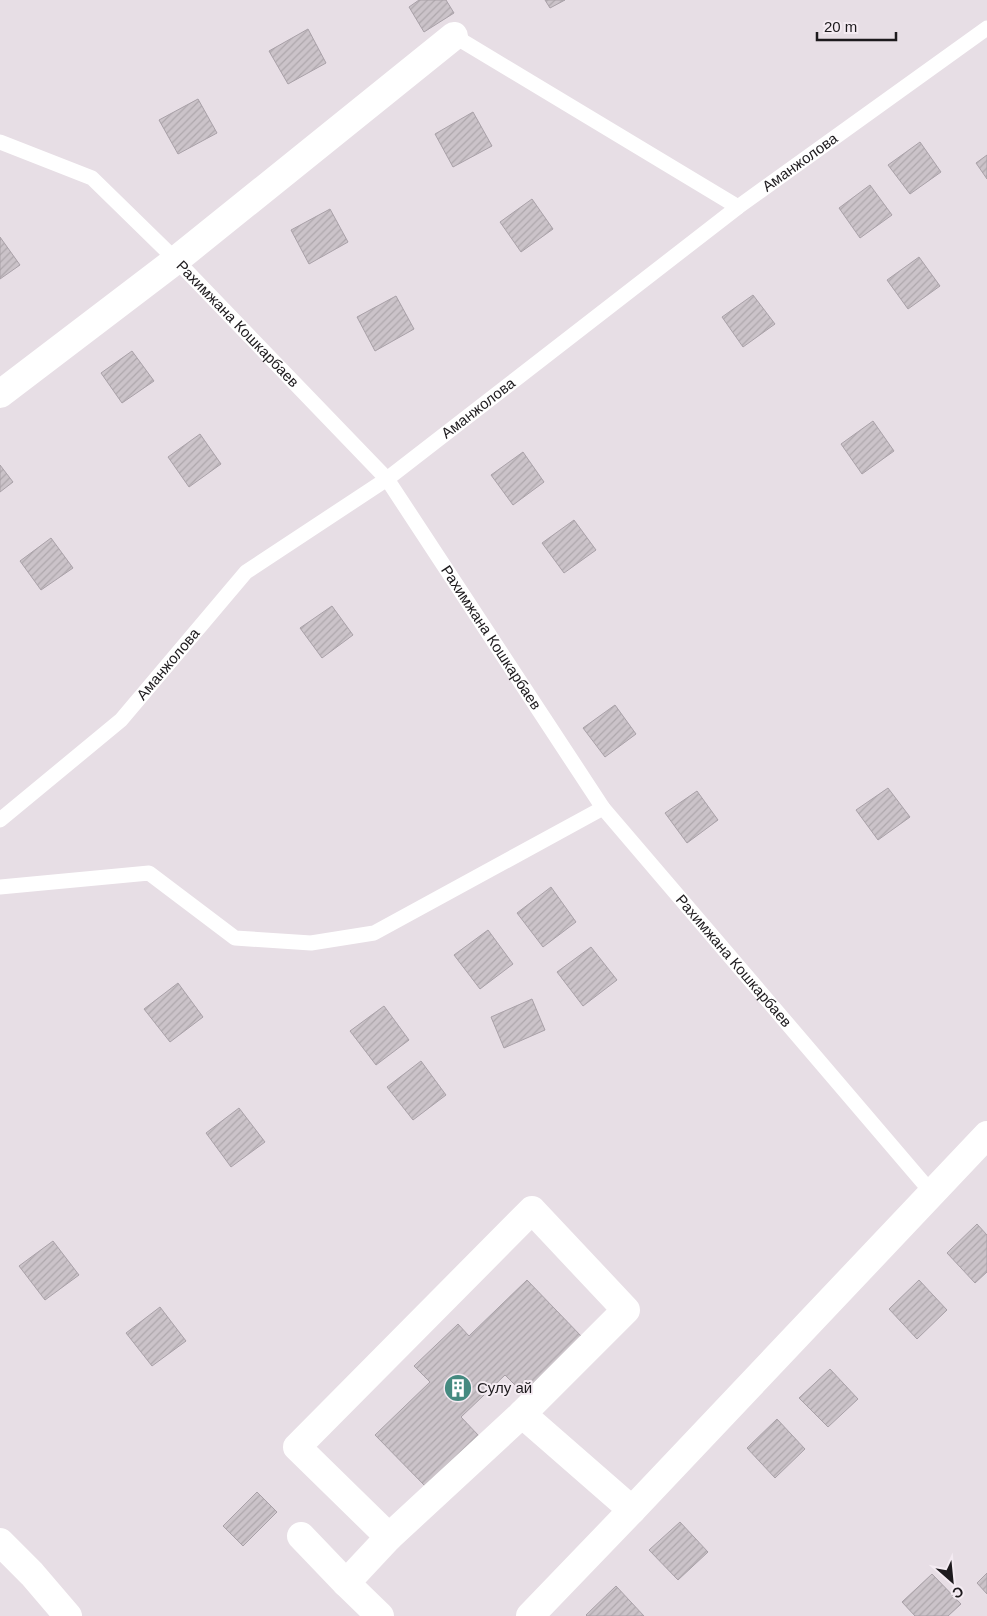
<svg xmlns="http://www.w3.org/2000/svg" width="987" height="1616" viewBox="0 0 987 1616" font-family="Arial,sans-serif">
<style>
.building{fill:url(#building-hatch);stroke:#a9a1a8}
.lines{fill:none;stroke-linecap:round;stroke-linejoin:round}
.lane{stroke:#fff;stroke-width:15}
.street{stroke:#fff;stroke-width:28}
.labels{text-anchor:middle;stroke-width:4;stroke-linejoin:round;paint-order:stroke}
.street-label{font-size:15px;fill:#1d1a1d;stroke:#f4ebf2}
.poi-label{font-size:15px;fill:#1d1a1d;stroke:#f4ebf2;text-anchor:start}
</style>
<defs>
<pattern id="building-hatch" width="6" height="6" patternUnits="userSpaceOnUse" patternTransform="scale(1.25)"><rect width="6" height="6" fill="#cbc3c9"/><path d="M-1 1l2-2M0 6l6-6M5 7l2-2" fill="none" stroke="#aea7ac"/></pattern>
</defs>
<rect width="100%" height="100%" fill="#e7dee5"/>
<g class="building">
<path d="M419,0H446L454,13L424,32L409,7Z"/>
<path d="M545,0H565L550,8Z"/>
<path d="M308,29L326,63L288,84L269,51Z"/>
<path d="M198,99L217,133L178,154L159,120Z"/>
<path d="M473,112L492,146L453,167L435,134Z"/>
<path d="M920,142L941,172L910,194L888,165Z"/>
<path d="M987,155V179L976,163Z"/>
<path d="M870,185L892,215L860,238L839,208Z"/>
<path d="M532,199L553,229L521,252L500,222Z"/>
<path d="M330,209L348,242L309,264L291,230Z"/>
<path d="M0,237L20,265L0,279Z"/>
<path d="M919,257L940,286L908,309L887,280Z"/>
<path d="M753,295L775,324L743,347L722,317Z"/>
<path d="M396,296L414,329L375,351L357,317Z"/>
<path d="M132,351L154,381L122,403L101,373Z"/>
<path d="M873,421L894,451L862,474L841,444Z"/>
<path d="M200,434L221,464L189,487L168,457Z"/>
<path d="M523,452L544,482L513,505L491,475Z"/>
<path d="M0,465L13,482L0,492Z"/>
<path d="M574,520L596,550L564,573L542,543Z"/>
<path d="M51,538L73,568L41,590L20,561Z"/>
<path d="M332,606L353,635L322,658L300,628Z"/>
<path d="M615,705L636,734L605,757L583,728Z"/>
<path d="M888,788L910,817L878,840L856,810Z"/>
<path d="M697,791L718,820L687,843L665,813Z"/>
<path d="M551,887L576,922L543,947L517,913Z"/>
<path d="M488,930L513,964L480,989L454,955Z"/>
<path d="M591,947L617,980L583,1006L557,972Z"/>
<path d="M178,983L203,1017L170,1042L144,1009Z"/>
<path d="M532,999L545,1030L504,1048L491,1017Z"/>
<path d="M384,1006L409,1040L376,1065L350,1031Z"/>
<path d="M421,1061L446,1095L413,1120L387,1087Z"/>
<path d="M239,1108L265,1142L231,1167L206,1133Z"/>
<path d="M977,1224L987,1235V1272L975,1283L947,1253Z"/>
<path d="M53,1241L79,1275L45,1300L19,1266Z"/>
<path d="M527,1280L582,1337L523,1393L505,1375L461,1417L479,1436L426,1487L375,1435L430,1382L414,1366L458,1324L469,1336Z"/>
<path d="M919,1280L947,1310L917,1339L889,1309Z"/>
<path d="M160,1307L186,1341L152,1366L126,1333Z"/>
<path d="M830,1369L858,1399L828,1427L799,1398Z"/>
<path d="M777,1419L805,1449L775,1478L747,1448Z"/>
<path d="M257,1492L277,1512L243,1546L223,1526Z"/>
<path d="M680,1522L708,1552L678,1580L649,1550Z"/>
<path d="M987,1573V1594L977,1583Z"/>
<path d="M932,1574L961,1604L948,1616H915L902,1602Z"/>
<path d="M616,1586L644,1616H587L586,1615Z"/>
</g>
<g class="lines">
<g class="lane">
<path d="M454,36L738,207"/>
<path id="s1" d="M0,142L92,178L176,260L387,479L603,808L932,1193"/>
<path id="s2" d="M0,820L121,720L246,572L387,479L738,207L987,28"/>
<path d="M0,887L149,873L235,938L311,943L374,933L603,808"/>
</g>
<g class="street">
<path d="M0,394L176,260L454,36"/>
<path d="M532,1210L626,1310L522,1414L389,1537L297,1447Z"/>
<path d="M522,1414L632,1510"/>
<path d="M301,1536L346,1583L380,1616"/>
<path d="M0,1542L32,1574L68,1616"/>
<path d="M346,1583L389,1537"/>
<path d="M530,1616L632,1510L987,1135"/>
</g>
</g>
<defs>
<symbol id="building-disc" viewBox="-11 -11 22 22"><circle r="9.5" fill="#458a80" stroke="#f4ebf2"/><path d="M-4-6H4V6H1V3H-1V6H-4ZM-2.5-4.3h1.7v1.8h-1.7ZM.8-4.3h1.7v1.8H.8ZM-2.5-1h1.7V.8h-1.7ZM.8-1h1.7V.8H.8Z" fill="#fff"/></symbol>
</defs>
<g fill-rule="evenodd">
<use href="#building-disc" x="442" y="1372" width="32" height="32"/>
</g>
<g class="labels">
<g class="street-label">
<text dy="5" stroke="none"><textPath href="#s2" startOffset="1040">Аманжолова</textPath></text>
<text dy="5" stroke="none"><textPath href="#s1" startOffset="305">Рахимжана Кошкарбаев</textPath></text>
<text dy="5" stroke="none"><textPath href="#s2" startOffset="635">Аманжолова</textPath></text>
<text dy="5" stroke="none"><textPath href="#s1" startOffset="710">Рахимжана Кошкарбаев</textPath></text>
<text dy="5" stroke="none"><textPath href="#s2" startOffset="230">Аманжолова</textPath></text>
<text dy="5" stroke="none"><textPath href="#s1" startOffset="1115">Рахимжана Кошкарбаев</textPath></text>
</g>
<g class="poi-label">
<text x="477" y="1393">Сулу ай</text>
</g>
</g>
<g transform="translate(952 1581) rotate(153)" stroke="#f4ebf2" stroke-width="4" paint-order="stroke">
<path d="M0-4L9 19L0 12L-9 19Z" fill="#1d1a1d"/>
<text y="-8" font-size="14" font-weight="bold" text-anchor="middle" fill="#1d1a1d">С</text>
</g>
<path d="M817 32v8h79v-8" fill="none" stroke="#1d1a1d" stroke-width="2.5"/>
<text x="824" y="32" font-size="15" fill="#1d1a1d" stroke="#f4ebf2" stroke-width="4" paint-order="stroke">20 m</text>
</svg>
